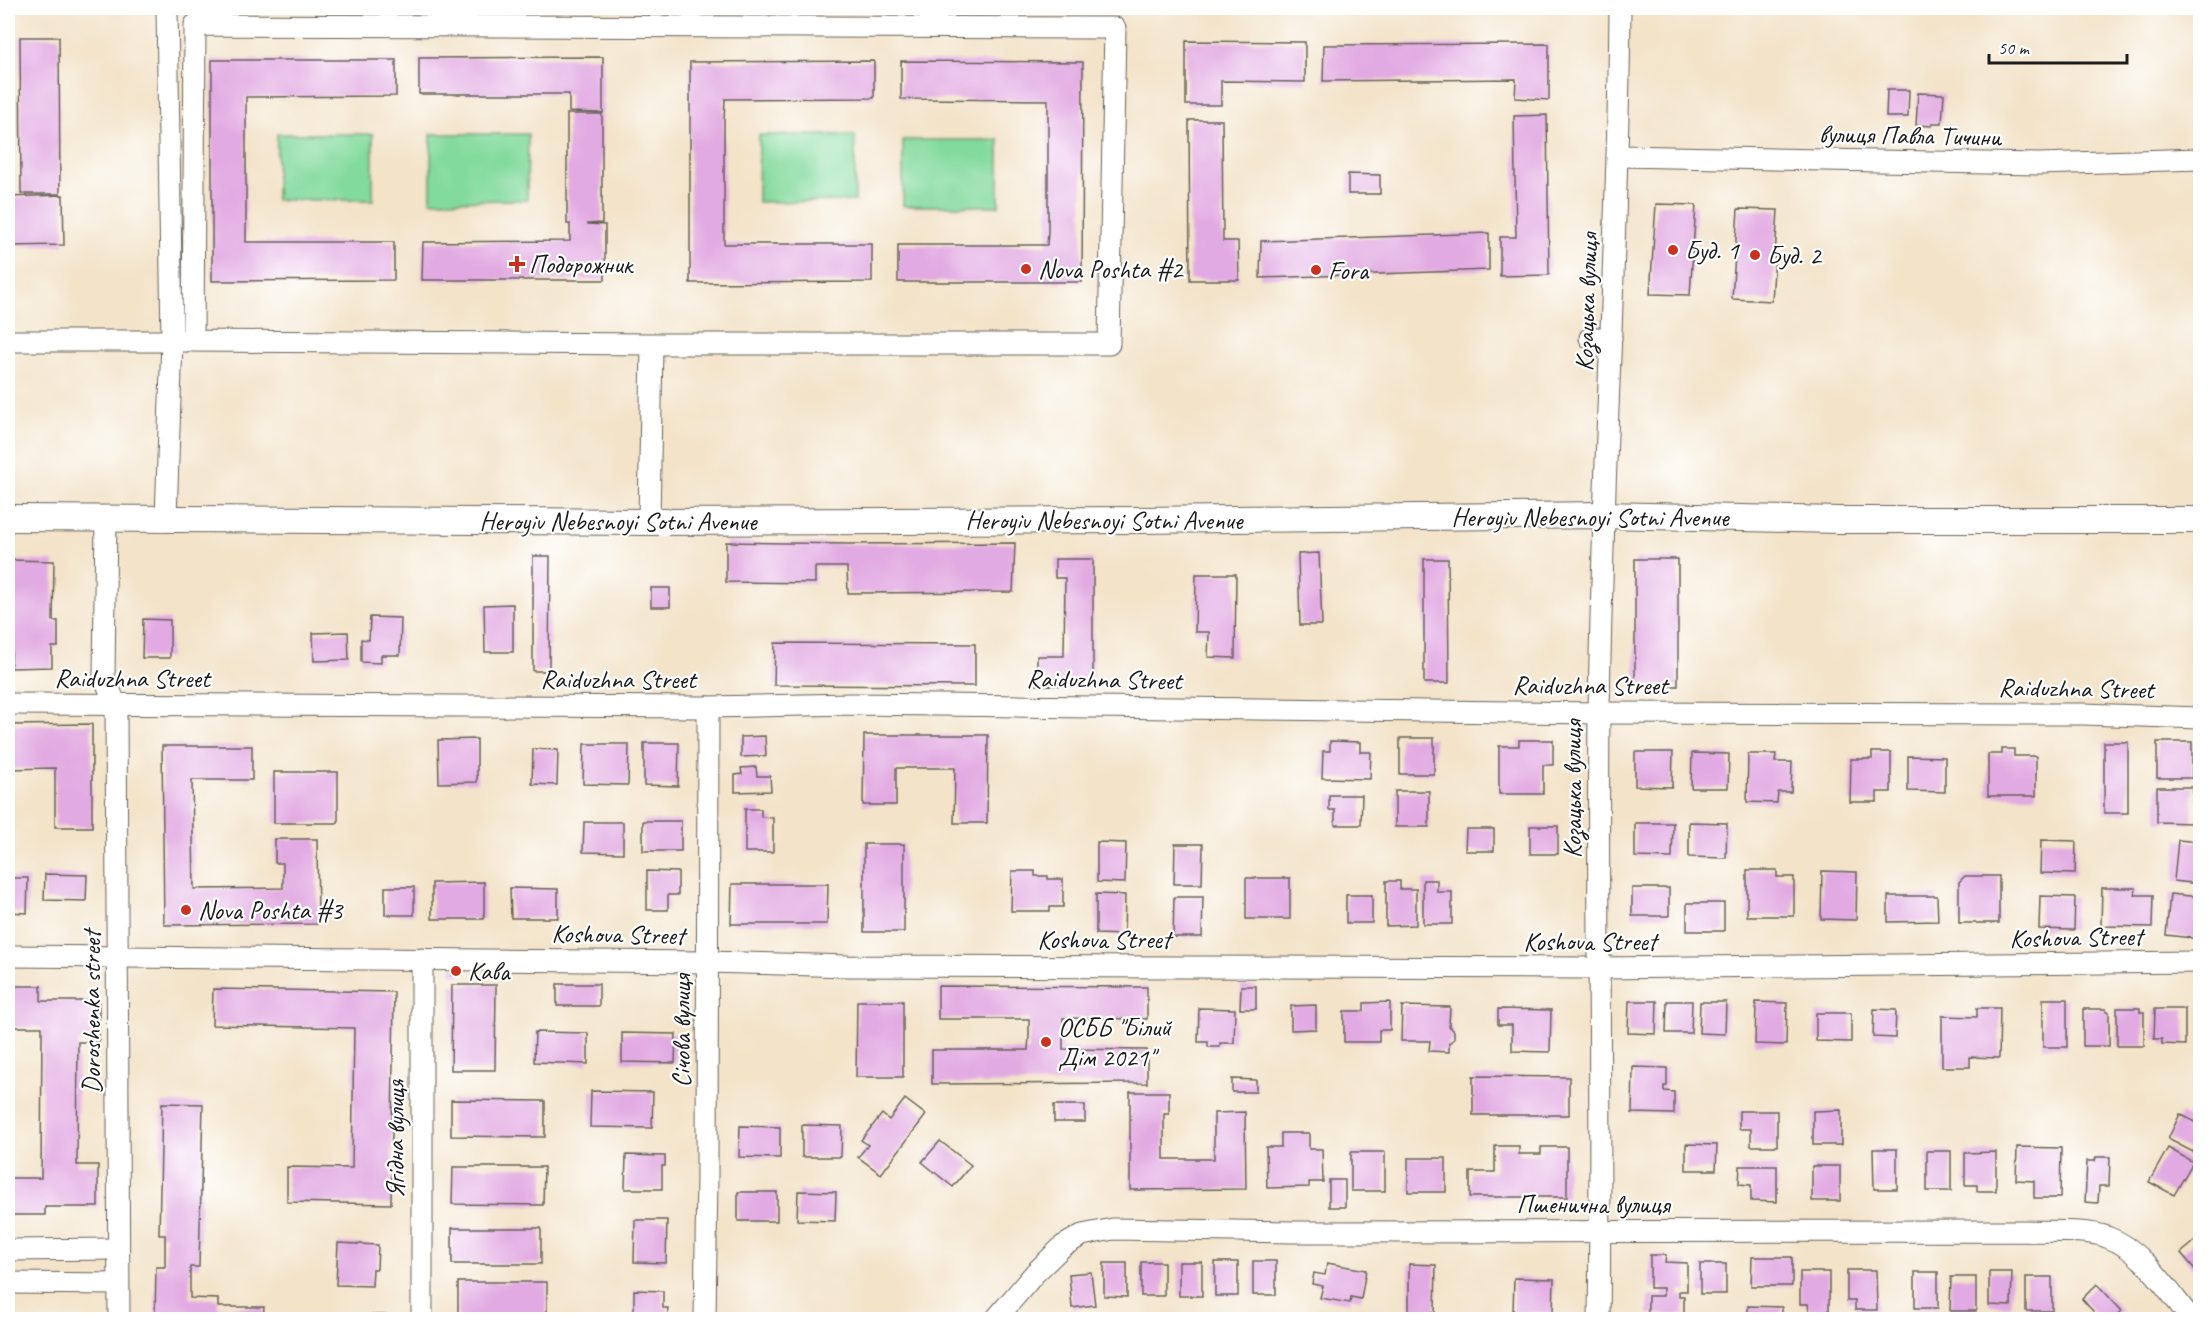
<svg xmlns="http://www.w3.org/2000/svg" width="2208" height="1327" viewBox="0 0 2208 1327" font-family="Caveat,sans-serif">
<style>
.green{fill:#83da9d;stroke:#507b5c;stroke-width:1.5}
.building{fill:#e2aae2}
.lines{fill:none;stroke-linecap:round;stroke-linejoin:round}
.minor-casing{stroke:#676259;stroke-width:23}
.tertiary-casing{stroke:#676259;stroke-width:28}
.minor{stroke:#fff;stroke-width:21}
.tertiary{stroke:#fff;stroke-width:26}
.poi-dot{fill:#c8321e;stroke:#fff;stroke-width:2}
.labels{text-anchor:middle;stroke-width:4.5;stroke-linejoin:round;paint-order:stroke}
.street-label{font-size:26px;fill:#1c1c1c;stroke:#fff}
.poi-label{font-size:26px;fill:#1c1c1c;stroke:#fff;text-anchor:start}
</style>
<rect width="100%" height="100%" fill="#fff"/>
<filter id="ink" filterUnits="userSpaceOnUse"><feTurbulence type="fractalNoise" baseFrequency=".0167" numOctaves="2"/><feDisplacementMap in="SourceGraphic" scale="12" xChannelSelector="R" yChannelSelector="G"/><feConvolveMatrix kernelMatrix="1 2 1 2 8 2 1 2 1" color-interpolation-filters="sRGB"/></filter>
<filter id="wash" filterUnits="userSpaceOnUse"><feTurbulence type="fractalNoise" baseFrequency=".008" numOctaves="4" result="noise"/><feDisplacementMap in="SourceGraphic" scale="24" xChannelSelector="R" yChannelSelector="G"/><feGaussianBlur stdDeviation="1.35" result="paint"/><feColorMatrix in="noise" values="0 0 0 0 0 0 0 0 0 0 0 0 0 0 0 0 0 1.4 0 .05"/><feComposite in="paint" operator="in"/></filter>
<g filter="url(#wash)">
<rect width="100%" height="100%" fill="#f3e3c9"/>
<g class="green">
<path d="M277,134H373V200H276Z"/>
<path d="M431,134H528L527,200L431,201Z"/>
<path d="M759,135H855V201L758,202Z"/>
<rect x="903" y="140" width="96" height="66"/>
</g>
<g id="blocks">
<g class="building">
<path d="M20,37H59L60,194H21Z"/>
<path d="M1186,41L1305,42V82L1221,81V105H1186Z"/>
<path d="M1549,44V100L1515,98L1516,79L1323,81L1324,45Z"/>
<path d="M603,57V113L569,112V94H419V58Z"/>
<path d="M212,60H396V96L246,97V242H394V280L212,281Z"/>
<path d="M874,61V98L725,99L724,121V244H872V282L690,283V62Z"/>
<path d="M901,61L1083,62L1082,282H898V245H1047L1048,232V100L901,99Z"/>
<path d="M1887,90H1909L1908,117H1886Z"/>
<path d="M1918,93L1944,94L1942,123H1932V126L1916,125Z"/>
<path d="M567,114H602V223L587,224L605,225V280H422L423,242L570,241V224H567Z"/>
<path d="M1547,115L1549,275L1500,276V237H1516L1514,116Z"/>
<path d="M1189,120H1222L1223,241H1238L1239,280H1190Z"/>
<path d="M1348,174L1380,175V194H1348Z"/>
<path d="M63,195L64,245L8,246V197Z"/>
<path d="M1656,204L1696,205L1690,295L1650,294Z"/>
<path d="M1738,209L1778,210L1772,301L1732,299Z"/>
<path d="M1489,233V270L1260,278L1261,241Z"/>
<path d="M726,542L848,544L1015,543L1013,592L848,593L847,567H815V583L726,582Z"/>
<path d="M1319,553L1322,625H1300L1298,554Z"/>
<path d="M533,556H550L549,671H533Z"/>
<path d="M1055,559H1093V686L1037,685V656H1064L1065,578H1055Z"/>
<path d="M1424,559H1448L1449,683H1424Z"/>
<rect x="1635" y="559" width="43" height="127"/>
<path d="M8,560L54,561L53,621H58V647H52V667L11,668L13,598H8Z"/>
<path d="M1196,574H1236L1235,658L1208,657L1209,632H1195Z"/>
<rect x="651" y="588" width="19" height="19"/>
<path d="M513,604V652H485L484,605Z"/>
<path d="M370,617L401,618L400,655H381V663L361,662V639L369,640Z"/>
<path d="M143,619L170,620V658H142Z"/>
<path d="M348,632L349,660L314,661L313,633Z"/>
<path d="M775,643L975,644V686L774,685Z"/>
<path d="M92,724V827H55V768L8,769V725Z"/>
<path d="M864,735H988L987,823H954L955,768H896V805H863Z"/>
<path d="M765,736L766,756L741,757V737Z"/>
<rect x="1400" y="738" width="34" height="36"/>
<path d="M477,739V782L439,783L438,740Z"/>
<path d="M1519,740H1553V765H1543V794H1499V746H1519Z"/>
<path d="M1330,741L1360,742V752H1371L1370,779L1322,778L1323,751H1330Z"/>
<rect x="2104" y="742" width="24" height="71"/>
<rect x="2157" y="742" width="35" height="36"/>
<path d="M644,743H679L678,786L644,785Z"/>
<path d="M584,744H629L628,785L583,784Z"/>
<path d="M162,746H252V780H192L194,889L283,888V863H275V839H317L318,924L164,925Z"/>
<path d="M533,749L558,750L557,785L532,784Z"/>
<path d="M2002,749H2014V756H2036V796H1988V754H2002Z"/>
<path d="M1635,752H1673L1672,787L1635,786Z"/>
<path d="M1872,752H1891V792H1877V802H1850L1851,759H1872Z"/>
<path d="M1692,753L1729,754L1728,788H1691Z"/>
<path d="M1748,754H1776L1775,762H1792L1791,792H1778L1777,803L1747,802Z"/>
<path d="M1908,756L1945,757V792L1908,791Z"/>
<path d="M756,767L757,776H770L771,791L735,792V775L742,774L741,768Z"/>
<rect x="274" y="772" width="64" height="51"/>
<path d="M2157,787H2193L2192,823L2157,822Z"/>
<rect x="1395" y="791" width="34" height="36"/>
<path d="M1329,795H1362L1361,825H1335V810H1329Z"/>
<path d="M745,809H761V817L773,818V852H745Z"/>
<rect x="643" y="821" width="38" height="30"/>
<path d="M584,822H623V853L583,852Z"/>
<path d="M1689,822L1727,823L1726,858L1689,857Z"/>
<path d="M1635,823H1673L1672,858L1635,857Z"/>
<rect x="1530" y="826" width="28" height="28"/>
<path d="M1466,829H1494V851H1465Z"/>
<path d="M2041,840L2076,841L2075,874L2040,873Z"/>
<path d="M2178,840L2200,842V884L2174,881Z"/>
<path d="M1097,842L1126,843L1125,883L1097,882Z"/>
<rect x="864" y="844" width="40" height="88"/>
<path d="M1175,844H1203L1202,884H1174Z"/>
<path d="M1747,870H1777V877H1794V916H1747Z"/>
<path d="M647,871L678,872V895H668V910H647Z"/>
<path d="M1012,871H1035V876H1048V879H1063V907H1050V911H1011Z"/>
<path d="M1822,871L1857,872L1856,920L1821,919Z"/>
<path d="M45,874L87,875L86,901L44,900Z"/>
<path d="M1965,876H1999V923H1959V882Z"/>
<path d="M8,878H28L27,913L8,912Z"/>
<rect x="1246" y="878" width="44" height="41"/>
<path d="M1423,880H1437V892H1452V924H1423Z"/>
<path d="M1386,881H1400V889H1416V925L1386,926Z"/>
<path d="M484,882V919H432V883Z"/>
<path d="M732,884H828L827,924H731Z"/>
<rect x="385" y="887" width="29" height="28"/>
<path d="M510,888L558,889V918H511Z"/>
<rect x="1632" y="888" width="37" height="28"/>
<path d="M2102,888H2136L2135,895H2153L2152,927L2101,926Z"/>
<path d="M1096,894L1125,895L1124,935L1096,934Z"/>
<path d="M2170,894L2200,897V939L2166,935Z"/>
<rect x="1346" y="895" width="26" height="28"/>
<path d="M1888,896H1937L1938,921L1888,922Z"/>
<path d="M2040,896L2075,897L2074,930L2039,929Z"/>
<path d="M1174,897H1203L1202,937H1173Z"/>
<rect x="1687" y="903" width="37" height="28"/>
<rect x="451" y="967" width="10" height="8"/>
<rect x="557" y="984" width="42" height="22"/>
<path d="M452,985H496L495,1070H451Z"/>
<path d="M8,986H41V1001H99V1042H78L77,1165H98V1207H45V1215H8V1178H41L42,1027H8Z"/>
<path d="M938,986L1147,987V1019L1063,1018V1049L1147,1050V1083L932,1084V1050H1028L1029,1035V1019H938Z"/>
<path d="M1241,986H1256V1009H1240Z"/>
<path d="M213,989L394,992L391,1204L287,1202V1167L352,1168L354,1028L212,1025Z"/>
<rect x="2043" y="999" width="24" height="48"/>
<path d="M857,1001H903V1077H856Z"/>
<path d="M1629,1001H1657L1656,1034L1628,1033Z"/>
<path d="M1667,1001H1692L1691,1033H1666Z"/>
<path d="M1390,1002V1030H1379V1042H1344V1011H1364V1003Z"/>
<path d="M1700,1002H1726L1725,1034L1699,1033Z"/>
<path d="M1756,1002L1787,1003L1786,1045L1755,1044Z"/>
<path d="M1316,1005V1029L1291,1030V1006Z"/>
<path d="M1402,1006L1450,1007L1449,1026L1454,1031V1039L1449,1043V1052L1429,1051L1430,1041H1401Z"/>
<path d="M1199,1008L1235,1009L1234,1043H1220V1047H1208V1042H1198Z"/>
<path d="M1977,1008H2000L1999,1058L1970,1057V1067H1942V1016L1977,1017Z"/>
<path d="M2117,1008H2140V1012H2144V1046H2117Z"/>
<path d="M1498,1009L1551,1010L1550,1052L1512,1051V1025H1498Z"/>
<path d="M1874,1009L1896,1010L1895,1038L1873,1037Z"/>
<path d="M2083,1009H2106V1012H2109V1046H2083Z"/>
<path d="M2155,1009H2185V1045L2162,1044V1039H2154Z"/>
<path d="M1816,1013H1851V1042L1816,1041Z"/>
<path d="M535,1032L588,1033V1064L534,1062Z"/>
<path d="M622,1033L676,1034L675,1063L622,1062Z"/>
<path d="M1633,1067L1667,1068V1086H1664V1091L1674,1092V1114L1632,1113Z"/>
<path d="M1473,1076L1569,1077V1115H1473Z"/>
<path d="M1232,1079L1256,1080V1092H1232Z"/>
<path d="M591,1091L653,1092L652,1128L590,1127Z"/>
<path d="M1130,1092H1169V1114H1164V1159H1214V1113L1245,1112L1246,1189L1130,1190Z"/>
<path d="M905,1099L926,1115L881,1174L858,1157L868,1145L861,1140L882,1114L889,1120Z"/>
<path d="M451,1100L545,1101V1137L451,1136Z"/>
<path d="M162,1103L203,1104L199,1267H190V1298L218,1299V1307H264L263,1320H155L156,1267H165V1235H159Z"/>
<rect x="1054" y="1105" width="31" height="17"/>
<path d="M1841,1110V1145H1813V1111Z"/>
<path d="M1739,1111H1777V1146H1751V1129H1739Z"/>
<path d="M2180,1114L2200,1125V1136L2193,1152L2168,1139Z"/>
<path d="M802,1125L842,1126L841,1157H802Z"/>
<path d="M740,1126L780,1127V1158L739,1157Z"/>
<path d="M1281,1133H1309V1149H1322L1323,1182H1309V1187L1267,1188L1266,1147H1281Z"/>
<path d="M940,1141L971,1165L953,1187L922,1162Z"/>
<path d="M1686,1144L1717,1145L1716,1170H1686Z"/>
<path d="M1495,1146H1519V1154H1541V1147H1567V1197H1470V1172H1495Z"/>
<path d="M2017,1147L2061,1148L2060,1198H2034V1181L2016,1180Z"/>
<path d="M2168,1148L2193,1162L2174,1195L2149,1182Z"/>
<path d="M1873,1149H1897V1189H1874Z"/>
<rect x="1927" y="1151" width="24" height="40"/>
<rect x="1351" y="1152" width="34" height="39"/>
<path d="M1996,1152V1191H1977V1185H1965V1153Z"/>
<path d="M626,1155L665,1156V1166H662V1189H625Z"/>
<path d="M2096,1157H2110L2109,1186H2099L2098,1203L2085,1202L2087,1161H2095Z"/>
<rect x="1408" y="1158" width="38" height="34"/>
<path d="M1740,1166H1777V1202L1751,1201V1185L1739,1184Z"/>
<rect x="1812" y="1166" width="28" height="35"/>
<path d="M453,1167H544L543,1205L452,1204Z"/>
<rect x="1329" y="1180" width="16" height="27"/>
<path d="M798,1191L836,1192L835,1221L797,1220Z"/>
<rect x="738" y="1192" width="39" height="29"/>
<path d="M635,1220H667L666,1263L634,1262Z"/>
<rect x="452" y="1228" width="89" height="36"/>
<path d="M2200,1237V1270L2198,1273L2181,1253Z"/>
<path d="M338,1243L378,1245L377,1269H373L372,1286L336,1285Z"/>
<path d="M1650,1255H1666L1665,1262L1687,1263V1291H1679V1296H1684V1315L1648,1314V1296H1663V1288H1650Z"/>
<path d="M1752,1257H1792V1286H1751Z"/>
<rect x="1253" y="1261" width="23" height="34"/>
<rect x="1141" y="1262" width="23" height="34"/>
<rect x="1179" y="1262" width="23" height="34"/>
<rect x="1215" y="1262" width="23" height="34"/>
<path d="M1104,1263H1127V1297L1104,1296Z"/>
<path d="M1327,1263L1366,1270L1361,1299L1351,1297L1350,1303L1320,1298L1323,1286L1312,1284L1314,1273L1325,1275Z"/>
<path d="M1409,1264L1436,1265L1435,1313H1409Z"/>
<rect x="1700" y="1264" width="26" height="30"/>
<path d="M1847,1270H1876L1877,1310H1855V1301H1847Z"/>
<path d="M1091,1272L1095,1305L1072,1308L1069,1274Z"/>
<path d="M1800,1272H1829V1312H1809L1808,1304H1800Z"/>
<rect x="1915" y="1272" width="23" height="36"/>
<path d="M1989,1272H2012L2011,1306L1989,1305Z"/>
<path d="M1951,1277H1976V1311H1950Z"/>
<rect x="2026" y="1277" width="26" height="34"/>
<path d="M1514,1278L1554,1279L1553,1313L1513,1312Z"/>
<path d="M458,1282H547V1318L458,1319Z"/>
<path d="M2097,1284L2122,1311L2112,1320H2101L2082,1299Z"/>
<path d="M634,1290L663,1291V1308H668L667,1320H634Z"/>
<path d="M1748,1306L1782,1307V1320H1748Z"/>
<rect x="352" y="1315" width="38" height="5"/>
</g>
</g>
</g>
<g filter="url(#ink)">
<use href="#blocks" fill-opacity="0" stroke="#676259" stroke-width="1.5"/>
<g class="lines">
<defs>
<g id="minor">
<path d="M1619,156L2039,164L2200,159"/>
<path d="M1590,338H1611"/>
<path d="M8,341H186"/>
<path d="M106,517L104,677L116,705L119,1320"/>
<path d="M166,518L172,340L167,8"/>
<path d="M649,522L652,344L193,341L195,25L1115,28L1109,344H652"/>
<path d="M8,704L708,707L852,704L1599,713L2083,714L2200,718"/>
<path d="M8,956L708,962L848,966L1599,968L2200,962"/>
<path d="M422,959V1320"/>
<path d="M8,1250L117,1249"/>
<path d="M8,1283L118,1284"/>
<path d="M705,1320L707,1174L708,707"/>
<path d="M995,1320L1035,1273L1063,1246L1082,1235L1113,1229L1293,1232L2025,1231C2047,1232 2087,1229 2107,1237C2144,1250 2168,1291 2192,1320"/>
<path d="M1599,1320C1602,1117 1597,915 1599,713C1602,478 1618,243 1620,8"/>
</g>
<path id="tertiary" d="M8,518L649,522L1138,520L1603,515L1839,520H2200"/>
</defs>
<use href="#minor" class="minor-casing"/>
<use href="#tertiary" class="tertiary-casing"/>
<use href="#minor" class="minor"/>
<use href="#tertiary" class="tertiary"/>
</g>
</g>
<g class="poi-dot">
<circle cx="1673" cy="250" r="6"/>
<circle cx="1755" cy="255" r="6"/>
<path d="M514 255h6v6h6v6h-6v6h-6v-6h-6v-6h6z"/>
<circle cx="1026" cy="269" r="6"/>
<circle cx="1316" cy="270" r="6"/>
<circle cx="186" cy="910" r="6"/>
<circle cx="456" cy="971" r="6"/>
<circle cx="1046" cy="1042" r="6"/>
</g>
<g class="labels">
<g class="street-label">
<text transform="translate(1910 135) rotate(1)" y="9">вулиця Павла Тичини</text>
<text transform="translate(1586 302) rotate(-88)" y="9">Козацька вулиця</text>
<text x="1590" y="526">Heroyiv Nebesnoyi Sotni Avenue</text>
<text x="1104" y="529">Heroyiv Nebesnoyi Sotni Avenue</text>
<text x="618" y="530">Heroyiv Nebesnoyi Sotni Avenue</text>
<text x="132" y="687">Raiduzhna Street</text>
<text x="618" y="688">Raiduzhna Street</text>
<text transform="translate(1104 679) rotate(1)" y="9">Raiduzhna Street</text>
<text x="1590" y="694">Raiduzhna Street</text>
<text transform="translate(2076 688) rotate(1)" y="9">Raiduzhna Street</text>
<text transform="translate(1572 789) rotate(-90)" y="9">Козацька вулиця</text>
<text transform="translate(618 934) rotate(1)" y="9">Koshova Street</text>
<text transform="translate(2076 937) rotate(-1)" y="9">Koshova Street</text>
<text x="1104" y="948">Koshova Street</text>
<text x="1590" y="950">Koshova Street</text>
<text transform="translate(91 1012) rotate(-90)" y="9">Doroshenka street</text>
<text transform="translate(681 1031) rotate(-90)" y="9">Січова вулиця</text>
<text transform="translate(395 1139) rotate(-90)" y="9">Ягідна вулиця</text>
<text x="1593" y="1213">Пшенична вулиця</text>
</g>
<g class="poi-label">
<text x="1685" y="259">Буд. 1</text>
<text x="1767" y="264">Буд. 2</text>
<text x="529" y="273">Подорожник</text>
<text x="1038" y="278">Nova Poshta #2</text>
<text x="1328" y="279">Fora</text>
<text x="198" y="919">Nova Poshta #3</text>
<text x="468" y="980">Кава</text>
<text x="1058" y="1036">ОСББ "Білий<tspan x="1058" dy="30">Дім 2021"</tspan></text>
</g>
</g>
<rect width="2208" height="1327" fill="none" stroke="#fff" stroke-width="30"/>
<path d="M1989 54v9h138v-9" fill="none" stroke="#1c1c1c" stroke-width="3"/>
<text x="1998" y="54" font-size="18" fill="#1c1c1c" stroke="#ffffff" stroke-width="4.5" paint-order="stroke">50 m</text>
</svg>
